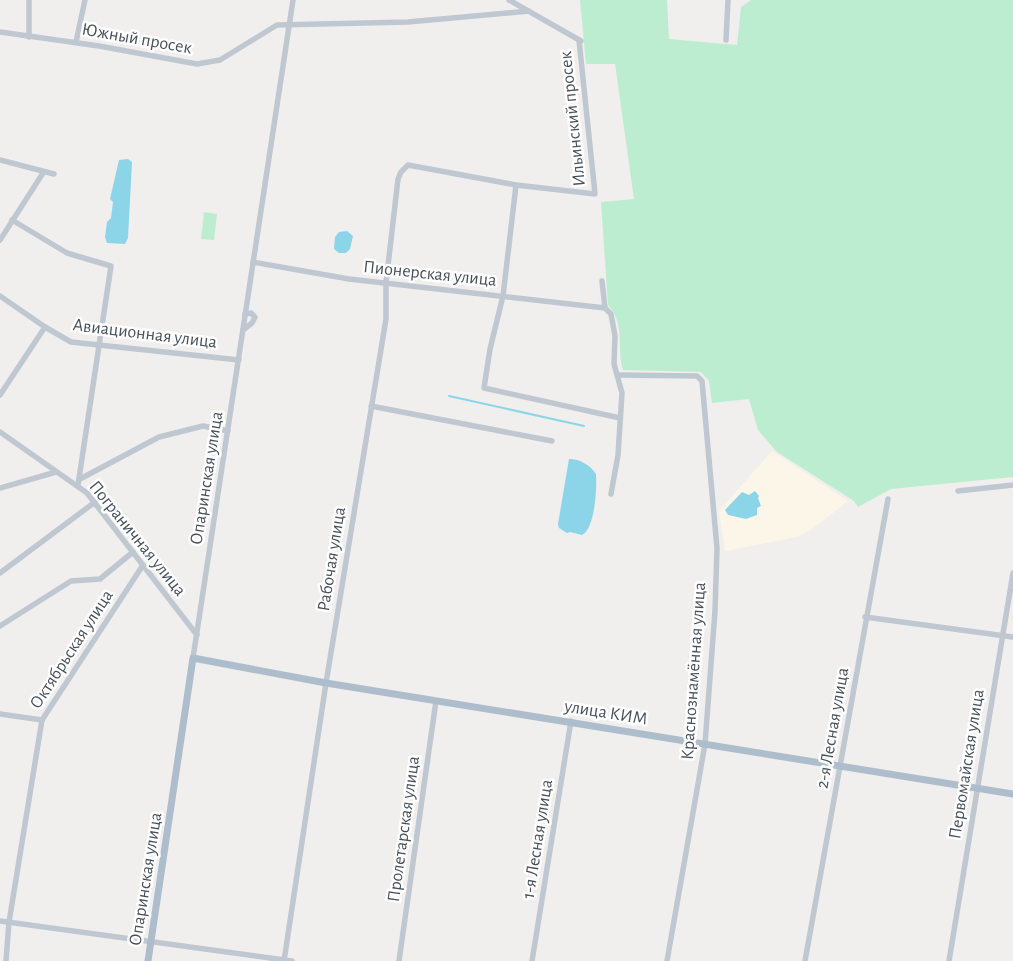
<svg xmlns="http://www.w3.org/2000/svg" width="1013" height="961" viewBox="0 0 1013 961" font-family="'Alegreya Sans',sans-serif">
<style>
.commercial{fill:#fbf6e7}
.green{fill:#bdedd0}
.water{fill:#8cd5e9}
.lines{fill:none;stroke-linecap:round;stroke-linejoin:round}
.stream{stroke:#8cd5e9;stroke-width:2}
.minor{stroke:#bfc8d0;stroke-width:5.5}
.major{stroke:#aebdcc;stroke-width:7}
.labels{text-anchor:middle;stroke-width:5;stroke-linejoin:round;paint-order:stroke}
.street-label{font-size:18px;fill:#47515b;stroke:#fff}
</style>
<rect width="100%" height="100%" fill="#f1eeee"/>
<path class="commercial" d="M772,451L848,501L811,530L797,537L725,551L719,511Z"/>
<g class="green">
<path d="M580,0H667L669,39L737,45L741,7L751,0H1013V477L891,489L858,507L854,501L777,452L758,430L749,399L712,403L709,381L701,372L623,370C616,347 626,325 608,305L601,202L634,199L615,64H586Z"/>
<path d="M204,212L217,214L214,240L201,239Z"/>
</g>
<g class="water">
<path d="M128,159L132,162L128,238L125,244L107,243L105,237L107,222L111,218L113,202L110,199L119,160Z"/>
<path d="M347,231L353,236L350,249L346,253H339L334,249L335,237L339,232Z"/>
<path d="M569,459C580,459 590,465 596,474C597,488 595,529 582,535L570,532L567,533L559,528L558,524Z"/>
<path d="M755,491L759,496L758,498L761,506L757,508V515L746,519L728,515L725,510L742,492L749,495Z"/>
</g>
<g class="lines">
<path class="stream" d="M449,396L584,426"/>
<g class="minor">
<path d="M509,0L581,41"/>
<path d="M0,32L99,46L197,64L220,60L277,25L408,22L529,11"/>
<path d="M29,37V0"/>
<path d="M726,40L728,0"/>
<path d="M76,42L85,0"/>
<path d="M0,160L54,174"/>
<path d="M516,185L503,296L490,349L484,388L620,418"/>
<path d="M12,220L67,253L111,266L78,485"/>
<path d="M0,240L43,173"/>
<path d="M253,262L349,279L605,308"/>
<path d="M602,281L605,308L611,314L615,336L614,364L622,393L618,455L611,494"/>
<path d="M0,296L45,327L71,342L239,360"/>
<path d="M243,330L252,323L255,317L251,313L245,314"/>
<path d="M618,375L697,376L702,381L717,548L715,611L705,744L667,961"/>
<path d="M0,395L45,327"/>
<path d="M371,406L552,441"/>
<path d="M0,432L87,493L197,635"/>
<path d="M80,479L159,437L203,426L228,431"/>
<path d="M0,488L56,472"/>
<path d="M958,491L1013,485"/>
<path d="M0,573L95,502"/>
<path d="M865,617L1013,637"/>
<path d="M0,626L71,581L100,579L133,552"/>
<path d="M193,658L293,0"/>
<path d="M0,714L42,720"/>
<path d="M0,921L292,961"/>
<path d="M6,961L9,922L42,720L143,565"/>
<path d="M284,961L326,683L386,319V283L398,179L401,172L408,165L516,185L595,194L579,40"/>
<path d="M399,961L436,701"/>
<path d="M532,961L571,721"/>
<path d="M805,961L888,499"/>
<path d="M949,961L1013,573"/>
</g>
<path class="major" d="M148,961L193,658L326,683L1013,794"/>
</g>
<g class="labels">
<g class="street-label">
<text transform="translate(137 38) rotate(10)" y="6">Южный просек</text>
<text transform="translate(572 119) rotate(-96)" y="6">Ильинский просек</text>
<text transform="translate(430 273) rotate(6)" y="6">Пионерская улица</text>
<text transform="translate(145 333) rotate(7)" y="6">Авиационная улица</text>
<text transform="translate(206 478) rotate(-81)" y="6">Опаринская улица</text>
<text transform="translate(138 538) rotate(51)" y="6">Пограничная улица</text>
<text transform="translate(331 559) rotate(-81)" y="6">Рабочая улица</text>
<text transform="translate(71 649) rotate(-57)" y="6">Октябрьская улица</text>
<text transform="translate(693 671) rotate(-86)" y="6">Краснознамённая улица</text>
<text transform="translate(606 712) rotate(9)" y="6">улица КИМ</text>
<text transform="translate(832 728) rotate(-80)" y="6">2-я Лесная улица</text>
<text transform="translate(966 764) rotate(-81)" y="6">Первомайская улица</text>
<text transform="translate(403 829) rotate(-82)" y="6">Пролетарская улица</text>
<text transform="translate(537 839) rotate(-81)" y="6">1-я Лесная улица</text>
<text transform="translate(145 879) rotate(-81)" y="6">Опаринская улица</text>
</g>
</g>
</svg>
